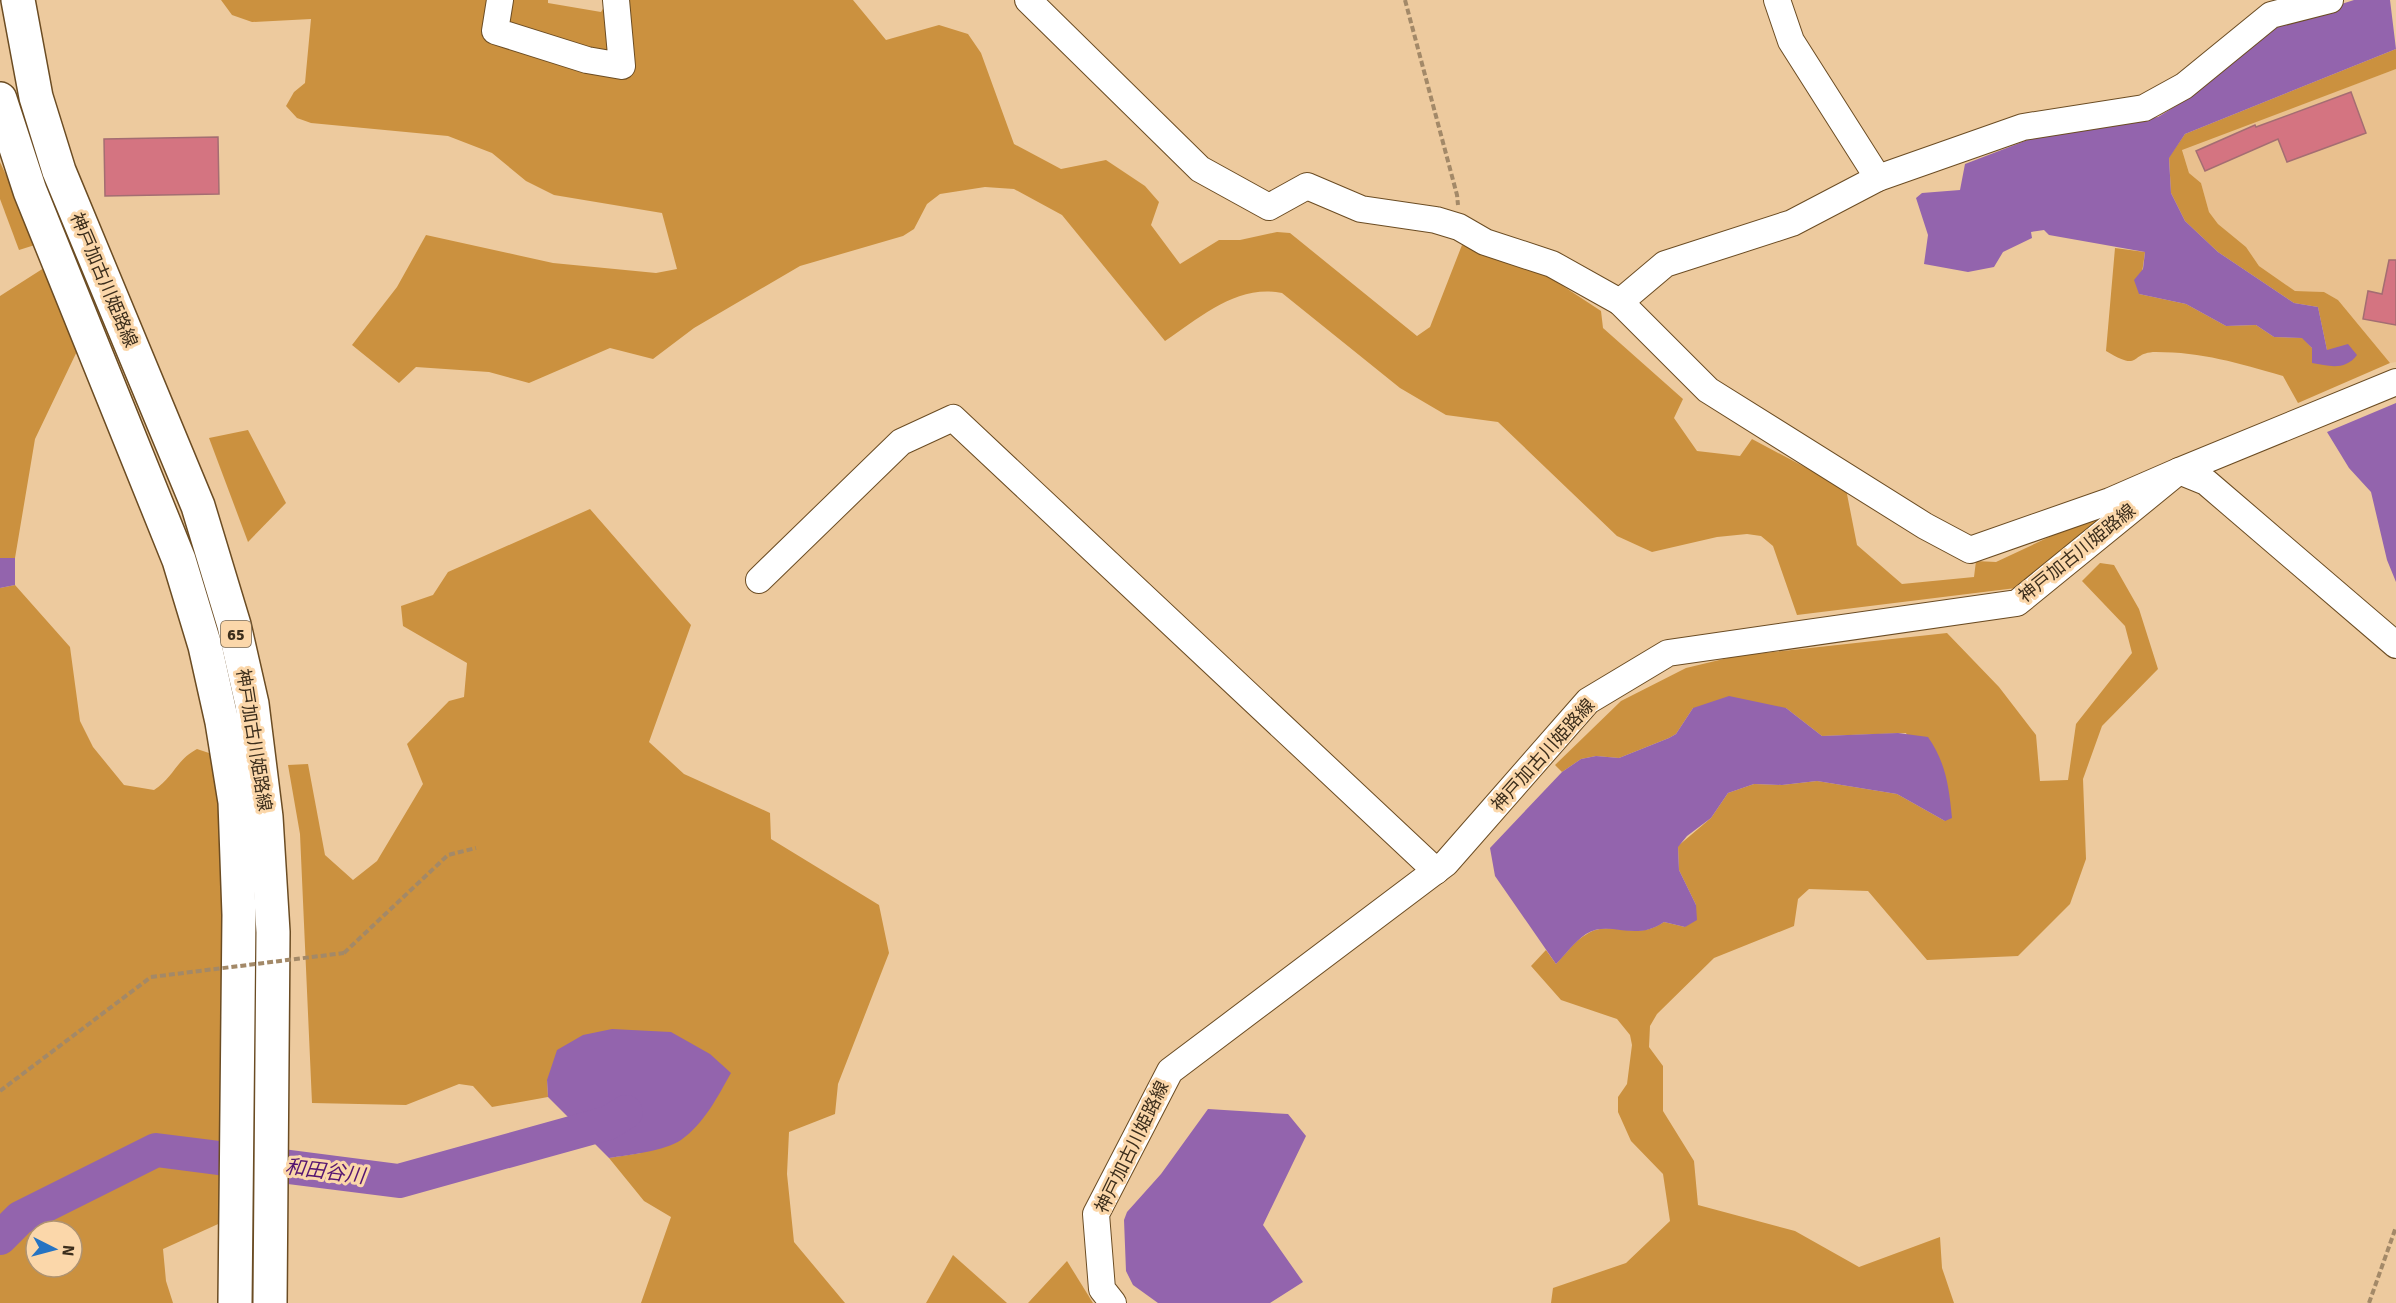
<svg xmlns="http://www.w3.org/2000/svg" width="2396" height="1303" viewBox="0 0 2396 1303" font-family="Signika,'Noto Sans JP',sans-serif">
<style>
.built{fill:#e9c08e}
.forest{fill:#cb913f;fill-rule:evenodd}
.water{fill:#9364ad}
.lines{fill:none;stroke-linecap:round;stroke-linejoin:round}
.river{stroke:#9364ad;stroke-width:34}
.building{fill:#d47481;stroke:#a46d72;stroke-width:1.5}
.minor-casing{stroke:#6b4c23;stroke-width:28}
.major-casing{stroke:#6b4c23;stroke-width:36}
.path{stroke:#a38968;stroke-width:4;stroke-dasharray:6 3;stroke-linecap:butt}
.minor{stroke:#fff;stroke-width:26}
.major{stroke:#fff;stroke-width:33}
.path-bridge{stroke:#a38968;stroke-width:4;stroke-dasharray:6 3;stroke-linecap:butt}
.labels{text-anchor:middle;stroke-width:6;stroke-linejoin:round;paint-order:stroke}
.shield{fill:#fbd7aa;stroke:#756147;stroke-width:1.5}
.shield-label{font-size:16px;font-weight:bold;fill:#3c2e1c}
.street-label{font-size:18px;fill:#3c2e1c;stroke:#fbd7aa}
.water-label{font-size:20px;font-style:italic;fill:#551571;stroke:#fbd7aa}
</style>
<rect width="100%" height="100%" fill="#edca9e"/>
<path class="built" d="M2396,69V362L2390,363L2338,300L2324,292L2295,291L2259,266L2246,247L2218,224L2209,212L2201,183L2189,173L2182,149Z"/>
<g class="forest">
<path d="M221,0H548V3L601,12L608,0H853L886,40L939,25L968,34L981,53L1014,144L1061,169L1106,160L1145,186L1159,202L1151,225L1180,264L1219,240H1240L1277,232L1290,233L1417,336L1430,327L1462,245L1534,267L1601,311L1603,328L1683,399L1674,418L1697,451L1740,456L1752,439L1846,489L1857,545L1902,584L1974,577L1976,561L1996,562L2094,516L2102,521L2016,588L1797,615L1773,546L1761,536L1747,534L1717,537L1652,552L1617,536L1498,422L1446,415L1400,388L1282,293C1237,284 1201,317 1165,341L1062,215L1014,189L985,187L940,194L927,204L914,229L903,236L800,266L694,328L653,359L610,348L529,383L489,372L416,367L399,383L352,345L397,287L426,235L553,263L656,273L677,269L662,213L554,195L526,181L492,153L448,136L311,123L297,118L286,106L294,92L305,83L311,19L252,22L232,15Z"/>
<path d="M2396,49V69L2182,150L2189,173L2201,183L2209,212L2218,224L2246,247L2259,266L2295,291L2324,292L2338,300L2390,363L2298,403L2283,376C2238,363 2202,352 2156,352C2129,352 2142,373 2106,351L2115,248L2145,252L2139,294L2186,304L2226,326L2256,325L2274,337L2303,338L2312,348V363L2327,350L2318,307L2294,303L2218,252L2185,221L2171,193L2169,157L2185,134Z"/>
<path d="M0,162L38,244L19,250L0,199Z"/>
<path d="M47,266L80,345L35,439L15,558H0V296Z"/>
<path d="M248,430L286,503L248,542L209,438Z"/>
<path d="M590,509L691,625L649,742L684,774L770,813L771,839L879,905L889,953L838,1084L835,1114L789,1132L787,1174L794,1242L845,1303H641L671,1217L644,1201L609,1158L641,1153L547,1080L548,1097L492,1107L473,1086L459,1084L406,1105L312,1103L300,834L288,765L308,764L325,855L353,880L377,861L423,784L407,744L449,701L464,697L467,663L403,626L401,606L433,595L448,572Z"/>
<path d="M2100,563L2114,565L2139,609L2158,669L2102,726L2083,779L2086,859L2070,904L2018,956L1927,960L1868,891L1809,889L1798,899L1794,926L1714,958L1657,1014L1650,1026L1649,1047L1663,1066V1111L1694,1161L1698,1205L1795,1231L1859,1267L1940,1237L1942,1268L1954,1303H1551L1553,1288L1626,1263L1670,1221L1663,1174L1631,1141L1618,1112V1097L1627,1084L1632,1045L1630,1035L1617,1019L1561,1000L1531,966L1546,950L1556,964C1565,955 1575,940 1587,934C1611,919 1635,942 1664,922L1685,927L1696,905L1679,870L1678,846L1711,818L1728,793L1754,784L1782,785L1817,781L1897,794L1945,821L1906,733L1822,736L1786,708H1693L1676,734L1669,738L1619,758L1596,756L1581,759L1562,772L1555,765L1621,701L1686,668L1736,656L1947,633L1999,687L2036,735L2040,781L2068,780L2076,724L2132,653L2125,626L2082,581Z"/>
<path d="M15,585L70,647L80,721L93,747L124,785L154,790C174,777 176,760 197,749L212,754L220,823L227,1220L163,1249L166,1281L173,1303H0V588ZM36,1231H72V1267H36Z"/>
<path d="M953,1255L1007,1303H926Z"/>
<path d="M1067,1261L1093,1303H1028Z"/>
</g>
<g class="water">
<path d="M2354,0H2390L2396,49L2185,134L2169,158L2171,193L2185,221L2218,252L2294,303L2318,307L2327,350L2348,344L2357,355C2345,371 2329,366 2312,363V348L2302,338L2274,337L2256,325L2226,326L2186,304L2139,294L2134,280L2143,269L2145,252L2049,235L2044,230L2031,232L2032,238L2003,252L1994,267L1968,272L1924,264L1928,235L1916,198L1922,193L1960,190L1965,164L2046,133L2158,117L2195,94L2245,46L2285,22Z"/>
<path d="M2396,403V582L2387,560L2371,492L2349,468L2327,432Z"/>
<path d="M0,558H15V585L0,588Z"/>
<path d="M1729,696L1786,708L1822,736L1898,733L1928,737C1946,763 1949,787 1952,818L1945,821L1897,794L1817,781L1782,785L1754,784L1728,793L1711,818L1687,836L1678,847L1679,870L1696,905L1697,920L1685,927L1664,922C1634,943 1610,919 1586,934C1575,941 1565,955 1556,964L1495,876L1490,848L1562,772L1581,759L1596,756L1619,758L1669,738L1676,734L1693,708Z"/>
<path d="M612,1029L671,1032L710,1054L731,1073C718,1096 704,1124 681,1140C665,1151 628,1155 609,1158L548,1097L547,1080L557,1050L583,1035Z"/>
<path d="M1208,1109L1288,1114L1306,1136L1263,1225L1303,1282L1270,1303H1158L1133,1285L1126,1271L1124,1220L1127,1212L1161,1174Z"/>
</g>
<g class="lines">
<path class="river" d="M0,1238L20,1218L156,1150L399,1181L608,1123L626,1112"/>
</g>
<g class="building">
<path d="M2351,92L2366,133L2287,162L2278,139L2205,171L2196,151L2255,125L2256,127Z"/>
<path d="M218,137L219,194L105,196L104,139Z"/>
<path d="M2389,260H2396V325L2363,319L2368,291L2382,294Z"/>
</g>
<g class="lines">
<defs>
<g id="minor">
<path d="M500,0L495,31L587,60L622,66L616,0"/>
<path d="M1028,0L1200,169L1269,207L1307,186L1361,209L1436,220L1459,227L1485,242L1552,264L1620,302L1665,264L1792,223L1878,178L2023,127L2144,108L2184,86L2271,15L2330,0"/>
<path d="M1777,0L1791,41L1878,178"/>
<path d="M1620,302L1708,390L1925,526L1970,550L2110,501L2179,471L2206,482L2396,645"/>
<path d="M759,580L901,442L953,418L1436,871"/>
<path d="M1113,1303L1102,1289L1096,1214L1170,1071L1446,863L1588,701L1668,653L2017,603L2179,471L2396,382"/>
</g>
<g id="major">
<path d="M18,0L36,97L59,171L198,506L234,625L252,704L266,817L273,932L270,1303"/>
<path d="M0,99L30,191L179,560L205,646L222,722L235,802L239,915L235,1303"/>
</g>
</defs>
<use href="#minor" class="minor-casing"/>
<use href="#major" class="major-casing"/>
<g class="path">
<path d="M1405,0L1457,195L1458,205"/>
<path d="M344,953L448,855L476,848"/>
<path d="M0,1091L151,977"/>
<path d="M2369,1303L2396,1227"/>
</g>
<use href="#minor" class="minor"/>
<use href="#major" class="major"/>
<path class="path-bridge" d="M151,977L344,953"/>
</g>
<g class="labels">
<rect class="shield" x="221" y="621" width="30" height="26" rx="4.5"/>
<g class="shield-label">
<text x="236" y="640">65</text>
</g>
<g class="street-label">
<text transform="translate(104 280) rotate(67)" y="6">神戸加古川姫路線</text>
<text transform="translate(2077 553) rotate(-39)" y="6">神戸加古川姫路線</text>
<text transform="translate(254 740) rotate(81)" y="6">神戸加古川姫路線</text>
<text transform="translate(1543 755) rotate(-48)" y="6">神戸加古川姫路線</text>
<text transform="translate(1132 1147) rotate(-64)" y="6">神戸加古川姫路線</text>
</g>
<g class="water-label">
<text transform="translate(325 1171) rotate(7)" y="7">和田谷川</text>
</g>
</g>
<g transform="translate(54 1249) rotate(96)"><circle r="28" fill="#fbd7aa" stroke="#af9371" stroke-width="1.5"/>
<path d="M0-4.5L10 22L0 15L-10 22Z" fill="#2573c2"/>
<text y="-9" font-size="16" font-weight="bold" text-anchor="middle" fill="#3c2e1c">N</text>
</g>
</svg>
